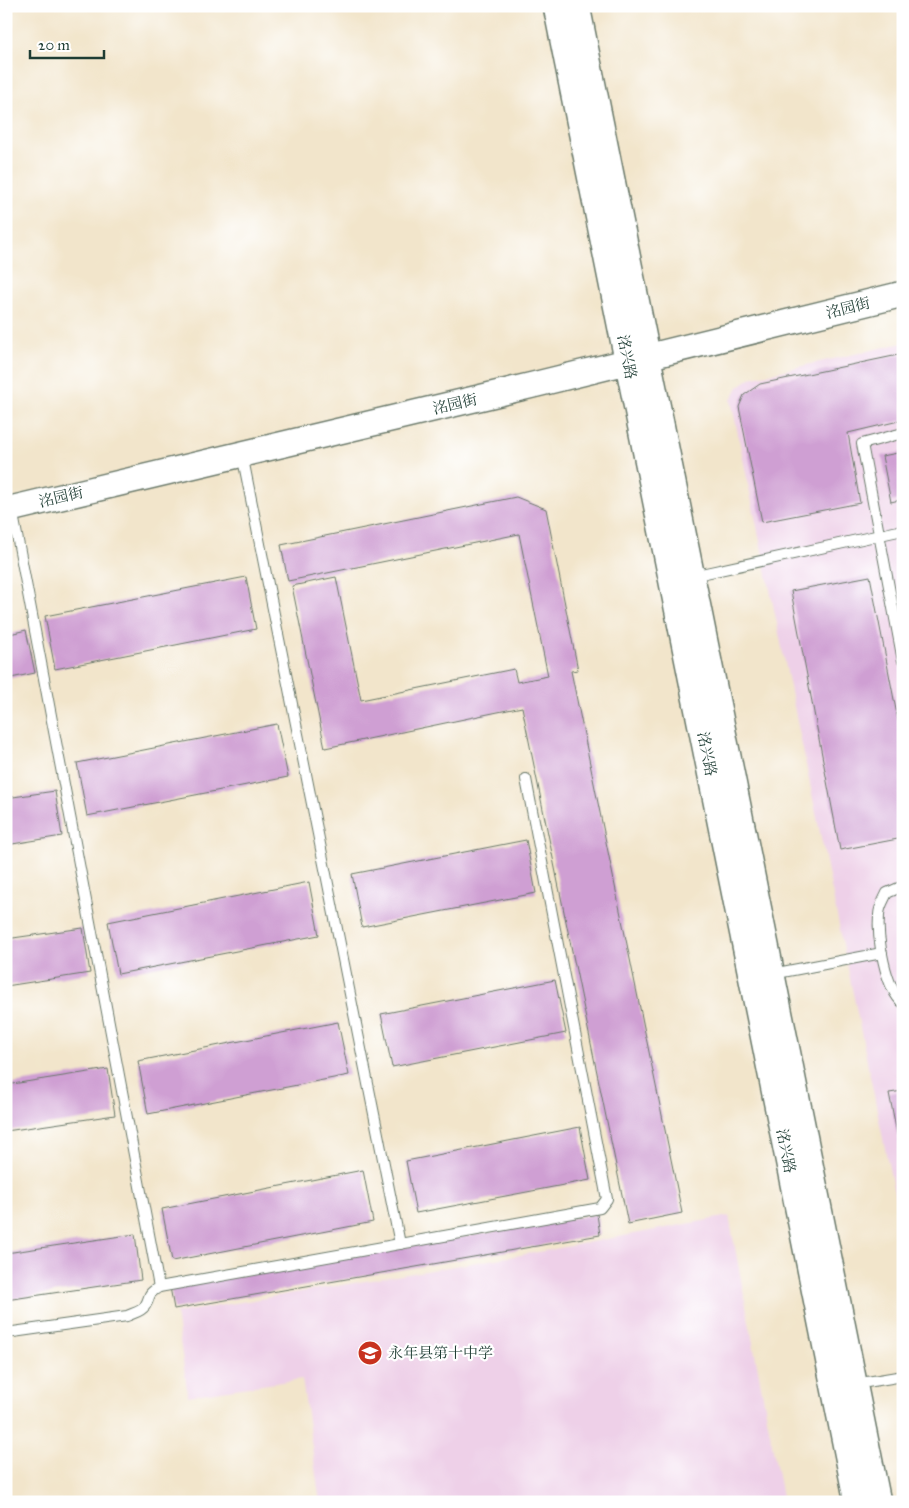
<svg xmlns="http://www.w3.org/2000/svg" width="909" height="1508" viewBox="0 0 909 1508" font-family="'IM FELL Great Primer','Noto Serif SC',serif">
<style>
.built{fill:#eed0e8}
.building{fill:#cf9fd3}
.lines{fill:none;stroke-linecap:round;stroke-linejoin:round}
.service-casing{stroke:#697869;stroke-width:12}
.tertiary-casing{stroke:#697869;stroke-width:28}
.service{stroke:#fff;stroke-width:10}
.tertiary{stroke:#fff;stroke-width:25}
.labels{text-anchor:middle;stroke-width:4.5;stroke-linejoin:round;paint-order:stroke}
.street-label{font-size:15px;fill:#1f3d34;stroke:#fff}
.poi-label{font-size:15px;fill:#1f3d34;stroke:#fff;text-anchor:start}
</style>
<rect width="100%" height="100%" fill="#fff"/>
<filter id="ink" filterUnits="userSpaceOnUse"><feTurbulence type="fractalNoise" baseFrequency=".02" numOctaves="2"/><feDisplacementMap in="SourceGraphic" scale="10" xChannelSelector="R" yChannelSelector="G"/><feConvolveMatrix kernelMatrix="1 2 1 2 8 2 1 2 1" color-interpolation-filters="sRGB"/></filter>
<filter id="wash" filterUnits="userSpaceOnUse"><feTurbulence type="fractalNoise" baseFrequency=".0096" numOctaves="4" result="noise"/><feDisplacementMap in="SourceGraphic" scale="20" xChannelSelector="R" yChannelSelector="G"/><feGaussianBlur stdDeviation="1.12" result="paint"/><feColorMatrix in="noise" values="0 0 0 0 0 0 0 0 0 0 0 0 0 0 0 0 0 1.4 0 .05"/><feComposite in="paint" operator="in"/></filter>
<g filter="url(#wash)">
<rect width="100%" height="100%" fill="#f2e5cb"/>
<g class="built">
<path d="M903,343V1236L731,400L738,387L750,378Z"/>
<path d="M729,1216L783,1502H320L302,1379L188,1396L176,1313L544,1251Z"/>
</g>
<g id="blocks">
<g class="building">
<path d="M903,354V420L848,433L860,503L762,522L739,407L744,395L760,384Z"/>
<path d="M903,452V499L891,502L882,456Z"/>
<path d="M516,497L546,509L578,670L571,671L682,1213L628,1224L522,707L325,748L292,586L336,577L361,700L514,669L517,682L548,676L519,534L288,581L281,545Z"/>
<path d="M870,576L903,746V838L840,850L791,591Z"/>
<path d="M246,577L256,629L55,669L45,616Z"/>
<path d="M26,630L35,673L6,679V635Z"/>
<path d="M277,724L288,777L87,816L77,763Z"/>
<path d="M55,791L62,836L6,845V798Z"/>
<path d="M526,840L536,893L362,927L352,874Z"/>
<path d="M309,882L319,935L118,974L108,922Z"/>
<path d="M83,928L90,973L6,986V939Z"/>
<path d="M555,980L566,1033L392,1067L381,1014Z"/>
<path d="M338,1022L349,1075L148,1114L138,1061Z"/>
<path d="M108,1069L115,1115L6,1131V1085Z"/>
<path d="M903,1091V1158H902L889,1093Z"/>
<path d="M580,1127L590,1180L416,1213L406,1161Z"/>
<path d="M363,1170L373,1222L172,1261L162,1209Z"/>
<path d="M597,1214L600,1235L174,1309L170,1287Z"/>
<path d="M135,1234L141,1280L6,1300V1253Z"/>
</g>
</g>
</g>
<g filter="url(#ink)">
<use href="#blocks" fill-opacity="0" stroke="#697869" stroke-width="1"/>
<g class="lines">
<defs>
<g id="service">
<path d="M903,433L862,444L903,661"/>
<path d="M242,454L400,1244"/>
<path d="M12,509L159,1287"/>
<path d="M692,576L903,530"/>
<path d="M903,886L887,893C884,900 879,907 879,915C877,937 885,988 903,1003"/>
<path d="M772,974L882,953"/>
<path d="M6,1333L127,1316C133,1313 141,1312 145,1306C152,1295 145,1296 159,1287L600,1208L607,1199L526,779"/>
<path d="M855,1384L903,1376"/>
</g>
<g id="tertiary">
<path d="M556,6L857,1502"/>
<path d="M577,6L878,1502"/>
<path d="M6,510L533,385L903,294"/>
</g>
</defs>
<use href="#service" class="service-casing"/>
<use href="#tertiary" class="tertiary-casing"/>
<use href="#service" class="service"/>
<use href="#tertiary" class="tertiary"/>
</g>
</g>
<defs>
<symbol id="school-disc" viewBox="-11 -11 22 22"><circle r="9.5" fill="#c8321e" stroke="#fff"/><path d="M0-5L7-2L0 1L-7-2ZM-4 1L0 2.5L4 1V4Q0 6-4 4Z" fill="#fff"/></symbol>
</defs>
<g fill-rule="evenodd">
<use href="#school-disc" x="356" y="1339" width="28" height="28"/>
</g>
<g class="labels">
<g class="street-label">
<text transform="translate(848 308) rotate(-14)" y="5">洺园街</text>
<text transform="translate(627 357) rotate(79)" y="5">洺兴路</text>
<text transform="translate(455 404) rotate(-13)" y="5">洺园街</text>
<text transform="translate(61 497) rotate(-13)" y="5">洺园街</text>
<text transform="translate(707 754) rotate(79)" y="5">洺兴路</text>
<text transform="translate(786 1151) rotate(79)" y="5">洺兴路</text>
</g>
<g class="poi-label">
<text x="388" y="1358">永年县第十中学</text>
</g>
</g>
<rect width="909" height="1508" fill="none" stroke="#fff" stroke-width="25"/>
<path d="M30 50v8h74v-8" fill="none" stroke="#1f3d34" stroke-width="2.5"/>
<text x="38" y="50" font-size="15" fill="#1f3d34" stroke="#ffffff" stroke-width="4" paint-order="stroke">20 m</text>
</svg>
